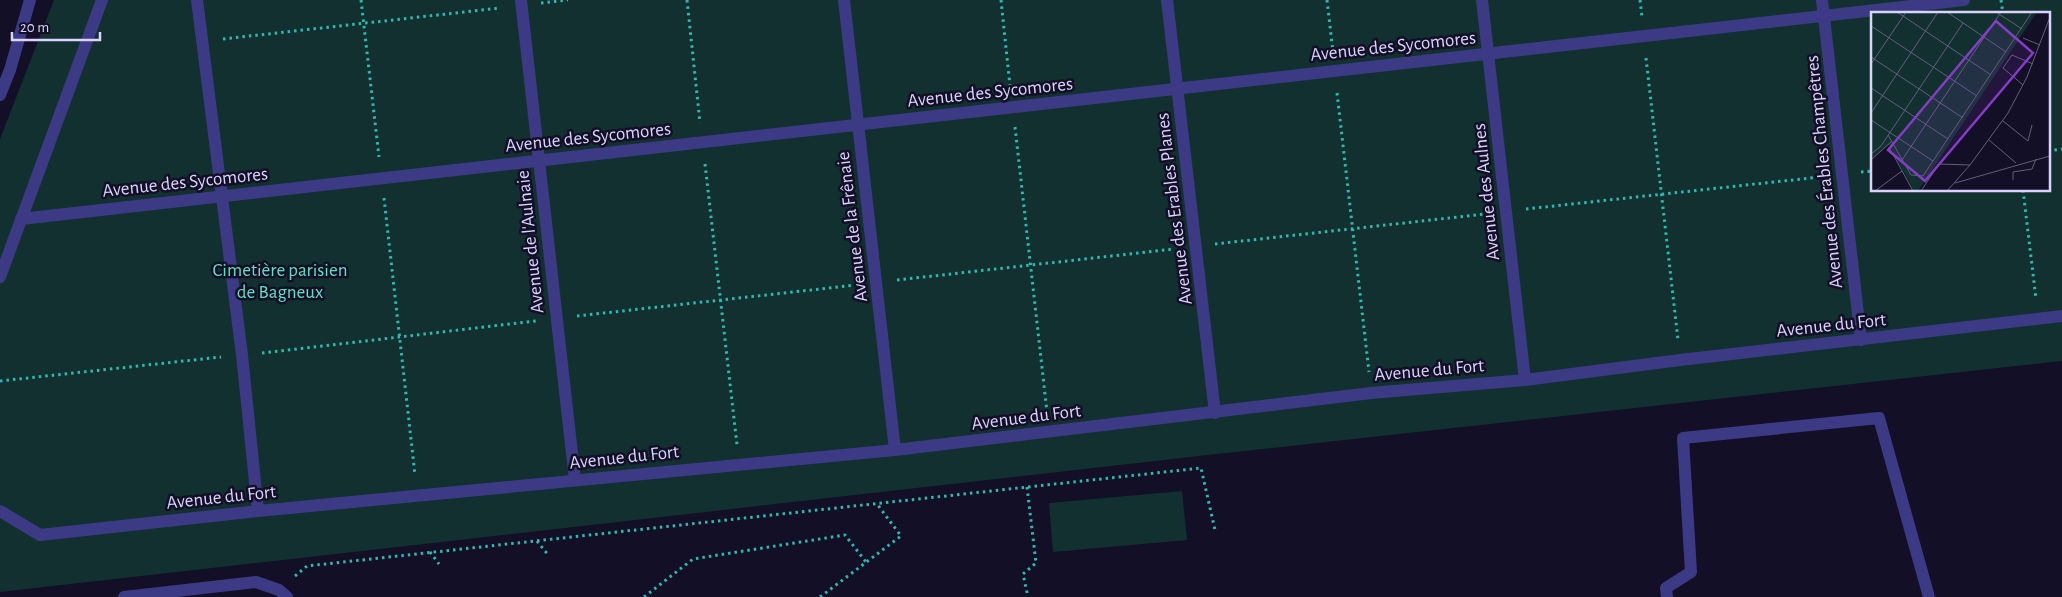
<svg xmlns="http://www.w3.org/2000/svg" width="2062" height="597" viewBox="0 0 2062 597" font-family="'Alegreya Sans',sans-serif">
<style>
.green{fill:#12302f;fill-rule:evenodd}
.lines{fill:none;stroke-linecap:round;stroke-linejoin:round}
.path{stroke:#2fb8b0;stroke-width:3;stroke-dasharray:2.5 4;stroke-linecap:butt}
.minor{stroke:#3d3a85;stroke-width:12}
.labels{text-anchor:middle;stroke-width:5;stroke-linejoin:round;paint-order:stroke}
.street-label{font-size:19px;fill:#d9d4ff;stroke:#130f26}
.park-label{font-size:19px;fill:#5fe0c0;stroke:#130f26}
.inset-road{fill:none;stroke:#625e7d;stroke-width:1}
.view{fill:#843dc5;fill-opacity:0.15;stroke:#843dc5;stroke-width:2.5}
.inset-edge{fill:none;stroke:#d9d4ff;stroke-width:2.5}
</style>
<rect width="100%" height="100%" fill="#130f26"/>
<g class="green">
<path d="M54,0H2062V361L1208,455L0,592V139ZM1872,14H2048V190H1872Z"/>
<path d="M1182,491L1187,540L1053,552L1049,503Z"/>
</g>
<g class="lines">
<g class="path">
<path d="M361,0L379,157"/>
<path d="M687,0L700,123"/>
<path d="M1001,0L1010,86"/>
<path d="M1327,0L1333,52"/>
<path d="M1640,0L1642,17"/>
<path d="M2001,0L2003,14"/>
<path d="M541,3L568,0"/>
<path d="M223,39L500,8"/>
<path d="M1646,58L1678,340"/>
<path d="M1337,93L1369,372"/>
<path d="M1015,127L1047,412"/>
<path d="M2048,151L2062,149"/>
<path d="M705,164L737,445"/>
<path d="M1861,172L1872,171"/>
<path d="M2023,190L2036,299"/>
<path d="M384,198L415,475"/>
<path d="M1526,209L1820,177"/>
<path d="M1215,244L1485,214"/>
<path d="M897,280L1174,249"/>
<path d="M577,316L856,285"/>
<path d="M262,353L536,321"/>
<path d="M0,381L221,357"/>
<path d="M1027,487L1036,563L1023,574L1028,597"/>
<path d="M537,541L549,556"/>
<path d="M430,552L439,564"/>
<path d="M295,576L307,566L1201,468L1215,530"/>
<path d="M644,597L693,559L845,535L866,562"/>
<path d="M820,597L901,536L877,504"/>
</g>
<g class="minor">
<path d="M197,0L242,355L258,511"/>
<path d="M521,0L575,480"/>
<path d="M844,0L895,450"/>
<path d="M1167,0L1215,413"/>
<path d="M1482,0L1525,380"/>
<path d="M1822,0L1861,340"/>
<path d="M0,95L10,70L30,0"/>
<path d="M21,219L1964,0"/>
<path d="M0,277L102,0"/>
<path d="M0,511L40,535L258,511L895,450L1371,393L1525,380L1680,360L2062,316"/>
<path d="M124,597L256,582L279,590L287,597"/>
<path d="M1667,597L1666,588L1691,572L1683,438L1879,418L1929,597"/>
</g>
</g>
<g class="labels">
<g class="street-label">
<text transform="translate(1393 45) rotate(-6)" y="7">Avenue des Sycomores</text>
<text transform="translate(990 91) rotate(-6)" y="7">Avenue des Sycomores</text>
<text transform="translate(588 136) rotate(-6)" y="7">Avenue des Sycomores</text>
<text transform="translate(1823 172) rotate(-96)" y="7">Avenue des Érables Champêtres</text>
<text transform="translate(185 181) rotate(-6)" y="7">Avenue des Sycomores</text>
<text transform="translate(1485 192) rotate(-96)" y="7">Avenue des Aulnes</text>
<text transform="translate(1173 209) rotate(-97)" y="7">Avenue des Erables Planes</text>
<text transform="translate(851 227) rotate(-97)" y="7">Avenue de la Frênaie</text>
<text transform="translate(529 242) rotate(-96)" y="7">Avenue de l'Aulnaie</text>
<text transform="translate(1831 324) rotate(-6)" y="7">Avenue du Fort</text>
<text transform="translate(1429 369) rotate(-5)" y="7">Avenue du Fort</text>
<text transform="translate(1026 416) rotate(-7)" y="7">Avenue du Fort</text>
<text transform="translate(624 456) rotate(-6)" y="7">Avenue du Fort</text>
<text transform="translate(221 496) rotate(-6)" y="7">Avenue du Fort</text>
</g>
<g class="park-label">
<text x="280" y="276">Cimetière parisien<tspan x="280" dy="22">de Bagneux</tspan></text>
</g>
</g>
<g transform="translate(1871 12)">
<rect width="179" height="179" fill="#130f26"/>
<path d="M0,0H166L47,179H43L18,133L0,147Z" fill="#12302f"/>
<path class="inset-road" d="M26,0L120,63M76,0L135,40M125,0L151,17M0,14L106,84M152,26L169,33M0,45L92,106M0,52L35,0M152,73L132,56L141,43L162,52M0,76L77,127M0,101L67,0M0,108L62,149M132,109L157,129L161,113M17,123L40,163L52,164L161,0M118,128L145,151M18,135L42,179M0,142L10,134L92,11M0,148L21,129M31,148L130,0M142,168V160L161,157L165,147M84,171L179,144M4,179L31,159M50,179L68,152L99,153M76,179L99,153L137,101L156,65L179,5"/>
<path class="view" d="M125,9L162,41L54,169L17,138Z"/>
<rect width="179" height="179" class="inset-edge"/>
</g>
<path d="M12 32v8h88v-8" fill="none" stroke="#d9d4ff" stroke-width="2.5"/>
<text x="20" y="32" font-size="15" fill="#d9d4ff" stroke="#130f26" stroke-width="4" paint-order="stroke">20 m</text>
</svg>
